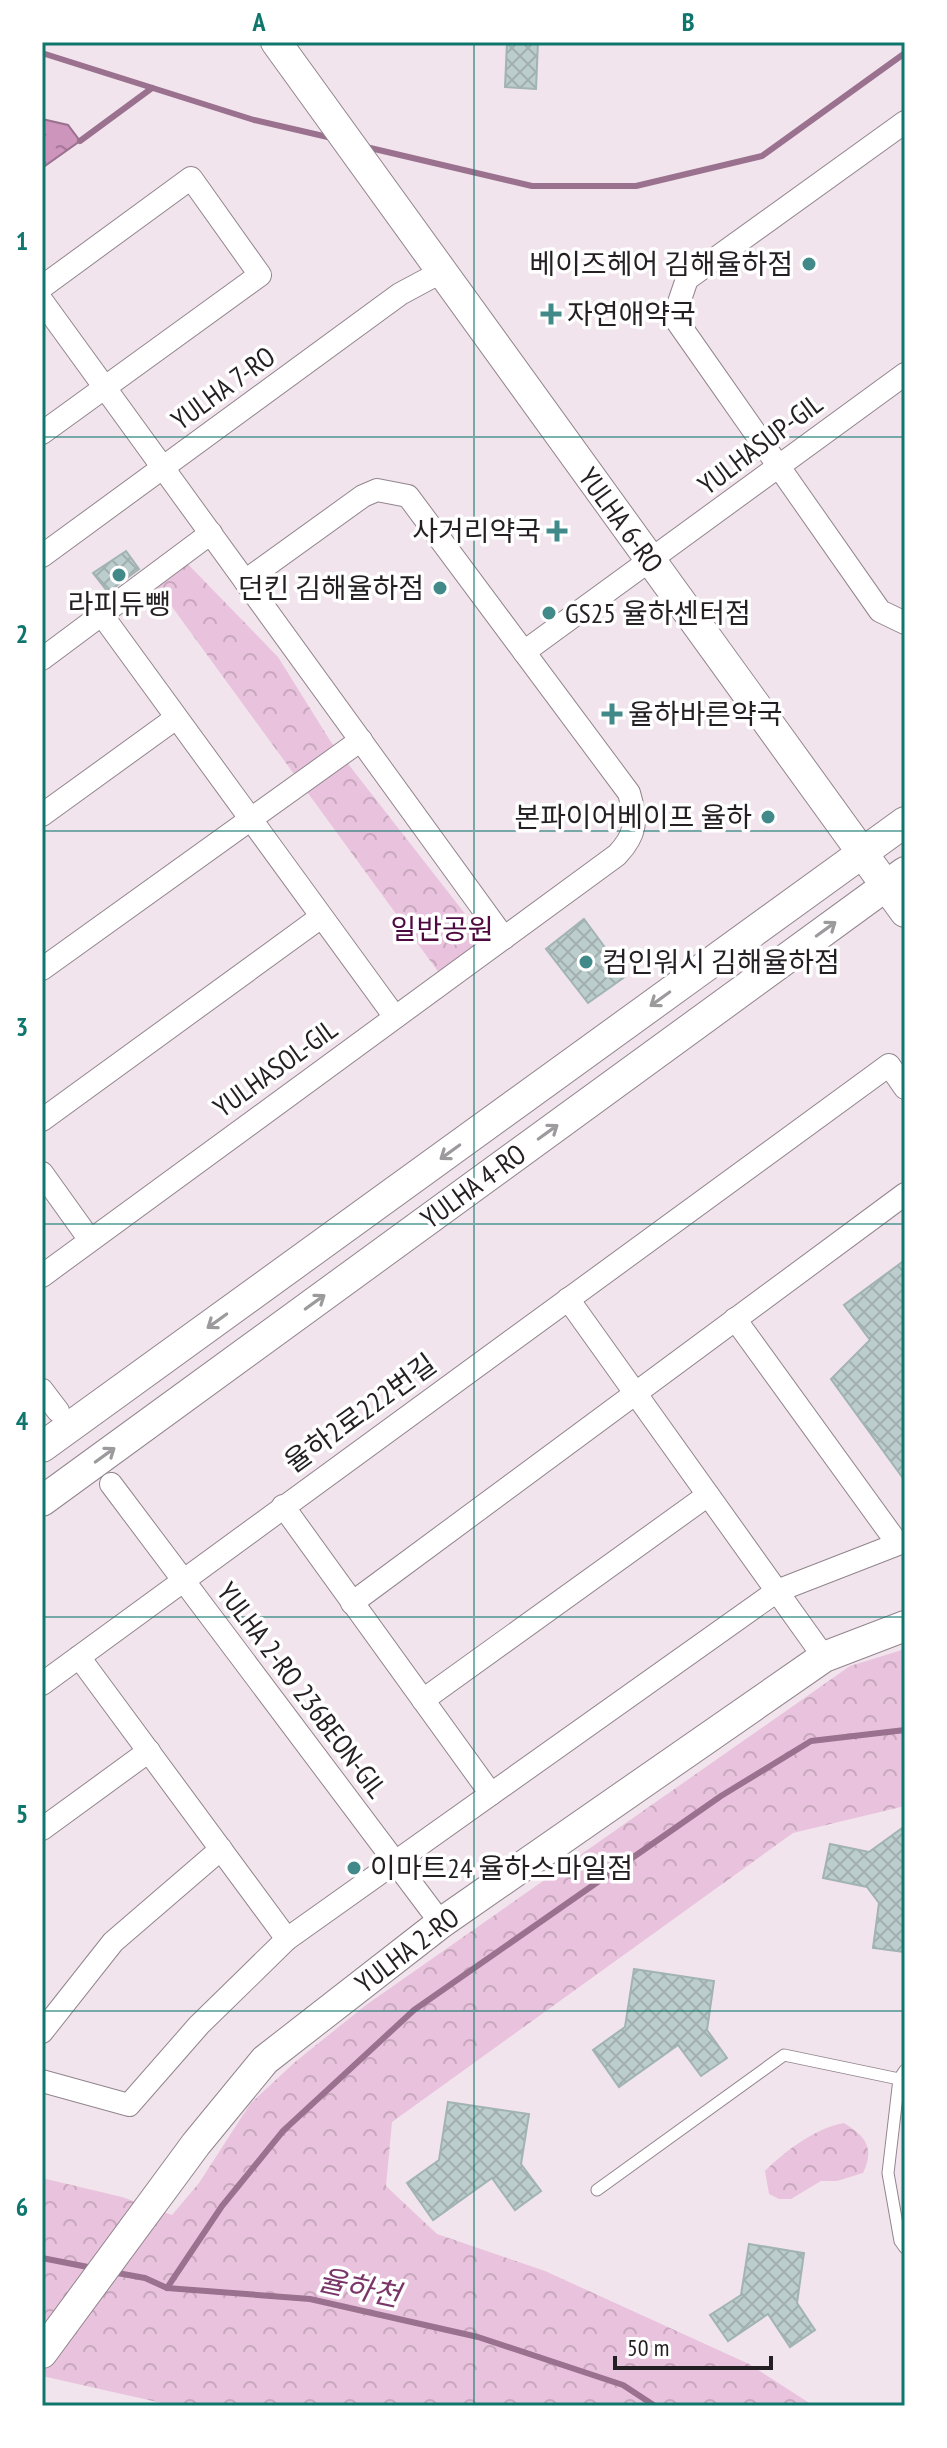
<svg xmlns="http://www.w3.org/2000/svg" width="947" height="2448" viewBox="0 0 947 2448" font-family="'PT Sans Narrow','Noto Sans KR',sans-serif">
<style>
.park{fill:url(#park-crowns)}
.water{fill:url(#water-ripples);stroke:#9a718e;stroke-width:2}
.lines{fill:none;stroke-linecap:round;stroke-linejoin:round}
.stream{stroke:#9a718e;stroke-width:6}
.building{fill:url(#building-cross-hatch);stroke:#a1b3b2;stroke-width:2}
.lane-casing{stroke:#92858d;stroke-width:13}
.street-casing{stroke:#92858d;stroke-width:24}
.secondary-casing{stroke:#92858d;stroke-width:32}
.lane{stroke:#fff;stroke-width:11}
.street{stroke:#fff;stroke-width:22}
.secondary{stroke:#fff;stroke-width:30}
.oneway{stroke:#9c9a9c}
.grid{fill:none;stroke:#0f766e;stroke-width:2;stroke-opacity:0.55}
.poi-dot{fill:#428a89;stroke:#fff;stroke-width:3}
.labels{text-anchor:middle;stroke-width:7;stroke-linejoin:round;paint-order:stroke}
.poi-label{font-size:28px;fill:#241f22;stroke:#fff;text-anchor:start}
.street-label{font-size:28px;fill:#241f22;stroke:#fff}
.park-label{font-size:28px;fill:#4e0940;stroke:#fff}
.water-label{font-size:30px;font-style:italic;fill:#7a3569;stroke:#fff}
.neatline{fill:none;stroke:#0f766e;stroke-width:3}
.grid-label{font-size:26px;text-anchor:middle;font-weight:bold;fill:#0f766e}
</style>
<defs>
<pattern id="park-crowns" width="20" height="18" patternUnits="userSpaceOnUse" patternTransform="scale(2)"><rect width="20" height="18" fill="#e9c3dd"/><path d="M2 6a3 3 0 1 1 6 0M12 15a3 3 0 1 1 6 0" fill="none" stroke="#c8a7bd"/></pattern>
<pattern id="water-ripples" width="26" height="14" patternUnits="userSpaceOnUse" patternTransform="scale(2)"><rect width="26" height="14" fill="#cd94bc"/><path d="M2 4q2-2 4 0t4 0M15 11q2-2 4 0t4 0" fill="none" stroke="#a67898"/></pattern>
<pattern id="building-cross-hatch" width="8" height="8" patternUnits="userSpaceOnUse" patternTransform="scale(2)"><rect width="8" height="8" fill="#bbcdcc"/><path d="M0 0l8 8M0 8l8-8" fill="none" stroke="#a1b0af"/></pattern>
</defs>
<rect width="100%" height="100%" fill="#f2e4ed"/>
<g class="park">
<path d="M180,556L278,657L331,742L491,947L445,981L151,578Z"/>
<path d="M905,1649V1806L793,1833L392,2122L386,2186L437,2234L545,2271L749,2364L814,2406H175L42,2376V2178L122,2197L172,2215L199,2183L250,2104L295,2062L366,2005L850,1666Z"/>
<path d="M844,2123C866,2136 875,2149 863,2173L837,2181H821L791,2199H779L769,2194L765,2171C785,2151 817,2127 844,2123Z"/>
</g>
<path class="water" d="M42,119L68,125L80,141L42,168Z"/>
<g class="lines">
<g class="stream">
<path d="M42,53L254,120L332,138"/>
<path d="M80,141L152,88"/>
<path d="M366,147L532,186H636L762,156L905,53"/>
<path d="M42,2258L93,2268"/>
<path d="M112,2272L145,2278L167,2288L310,2299L478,2337L623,2385L655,2406"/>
<path d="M167,2288L222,2206L283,2131L414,2010L721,1796L811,1741L905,1730"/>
</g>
</g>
<g class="building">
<path d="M507,42H538L536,89L505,87Z"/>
<path d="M126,551L139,569L108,592L93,573Z"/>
<path d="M584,919L626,976L588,1003L546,949Z"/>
<path d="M905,1260V1481L831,1379L870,1340L844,1305Z"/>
<path d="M905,1826V1952L873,1948L879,1903L867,1887L823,1878L830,1844L869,1852Z"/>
<path d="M634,1969L714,1981L707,2030L727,2058L701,2076L678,2045L619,2087L593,2050L625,2027Z"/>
<path d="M448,2102L529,2114L521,2164L541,2191L515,2210L492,2178L433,2220L407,2183L439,2160Z"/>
<path d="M749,2244L804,2253L797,2303L815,2330L790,2347L768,2314L728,2341L710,2315L741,2295Z"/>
</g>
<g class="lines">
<defs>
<g id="lane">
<path d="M905,2070L899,2079L888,2173L900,2241L905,2248"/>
<path d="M597,2190L784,2055L899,2079"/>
</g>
<g id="street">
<path d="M905,122L687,279L674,317L880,611L905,623"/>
<path d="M42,287L191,178L260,275L42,433"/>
<path d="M42,301L504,938"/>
<path d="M42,556L400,294L441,272"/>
<path d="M102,615L395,1017"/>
<path d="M524,652L905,374"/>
<path d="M42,659L211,533"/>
<path d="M42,815L176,718"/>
<path d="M42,969L361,740"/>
<path d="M42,1120L321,917"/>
<path d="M42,1173L90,1240"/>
<path d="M42,1276L617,855C637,834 637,820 629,793L408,496L377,490L363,496L245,581"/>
<path d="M568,1299L824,1657"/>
<path d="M42,1390L58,1411"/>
<path d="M111,1484L441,1923"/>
<path d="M283,1506L491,1794"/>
<path d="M352,1603L905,1194"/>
<path d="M79,1657L287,1939"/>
<path d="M42,1684L889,1065L905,1088"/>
<path d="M423,1700L708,1495"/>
<path d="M42,1829L149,1751"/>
<path d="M42,2032L113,1942L221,1849"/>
<path d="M42,2081L129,2105L199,2025L287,1939L777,1591L898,1544L735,1319"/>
</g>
<g id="secondary">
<path d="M276,42L905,912"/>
<path d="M42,1447L905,822"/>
<path d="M42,1501L905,872"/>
<path d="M42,2353L196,2144L265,2060L441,1923L824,1657L905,1626"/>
</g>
</defs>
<use href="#lane" class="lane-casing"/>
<use href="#street" class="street-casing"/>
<use href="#secondary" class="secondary-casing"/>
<use href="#lane" class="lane"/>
<use href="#street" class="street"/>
<use href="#secondary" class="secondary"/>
</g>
<defs><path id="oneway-shaft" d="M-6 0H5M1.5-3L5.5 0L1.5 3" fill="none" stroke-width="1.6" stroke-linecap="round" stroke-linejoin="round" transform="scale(2)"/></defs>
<g class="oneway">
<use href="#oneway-shaft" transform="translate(826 929) rotate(-36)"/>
<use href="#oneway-shaft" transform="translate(660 999) rotate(144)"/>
<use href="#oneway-shaft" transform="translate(548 1132) rotate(-36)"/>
<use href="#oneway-shaft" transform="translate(450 1152) rotate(144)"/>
<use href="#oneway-shaft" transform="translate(315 1302) rotate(-36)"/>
<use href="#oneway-shaft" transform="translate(217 1321) rotate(144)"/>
<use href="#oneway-shaft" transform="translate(105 1455) rotate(-36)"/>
</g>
<path class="grid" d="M474,42V2406M42,437H905M42,831H905M42,1224H905M42,1617H905M42,2011H905"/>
<g class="poi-dot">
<circle cx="809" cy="264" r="8"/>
<path d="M547 302h8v8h8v8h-8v8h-8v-8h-8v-8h8z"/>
<path d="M553 519h8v8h8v8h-8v8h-8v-8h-8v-8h8z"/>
<circle cx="119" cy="575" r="8"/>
<circle cx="440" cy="588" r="8"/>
<circle cx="549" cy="613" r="8"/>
<path d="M608 702h8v8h8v8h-8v8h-8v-8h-8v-8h8z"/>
<circle cx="768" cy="817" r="8"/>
<circle cx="586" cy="962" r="8"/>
<circle cx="354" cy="1868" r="8"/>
</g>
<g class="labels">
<g class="poi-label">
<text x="793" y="274" text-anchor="end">베이즈헤어 김해율하점</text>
<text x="567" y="324">자연애약국</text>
<text x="541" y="541" text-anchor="end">사거리약국</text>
<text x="424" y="598" text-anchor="end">던킨 김해율하점</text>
<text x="119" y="614" text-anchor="middle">라피듀뺑</text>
<text x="565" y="623">GS25 율하센터점</text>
<text x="628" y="724">율하바른약국</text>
<text x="752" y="827" text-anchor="end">본파이어베이프 율하</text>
<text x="602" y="972">컴인워시 김해율하점</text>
<text x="370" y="1878">이마트24 율하스마일점</text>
</g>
<g class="street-label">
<text transform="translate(223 388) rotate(-36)" y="10">YULHA 7-RO</text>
<text transform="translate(760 444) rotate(-37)" y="10">YULHASUP-GIL</text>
<text transform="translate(621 520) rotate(54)" y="10">YULHA 6-RO</text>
<text transform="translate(275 1068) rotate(-36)" y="10">YULHASOL-GIL</text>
<text transform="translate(473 1186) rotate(-36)" y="10">YULHA 4-RO</text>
<text transform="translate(360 1413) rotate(-36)" y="10">율하2로222번길</text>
<text transform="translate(302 1690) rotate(53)" y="10">YULHA 2-RO 236BEON-GIL</text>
<text transform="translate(407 1950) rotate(-37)" y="10">YULHA 2-RO</text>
</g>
<g class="park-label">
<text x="442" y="939">일반공원</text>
</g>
<g class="water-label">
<text transform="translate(359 2288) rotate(12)" y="10">율하천</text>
</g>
</g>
<rect width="947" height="2448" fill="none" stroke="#ffffff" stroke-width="88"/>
<path d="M615 2356v12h156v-12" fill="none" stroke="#241f22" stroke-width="4"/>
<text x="627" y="2356" font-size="24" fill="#241f22" stroke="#ffffff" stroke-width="6" paint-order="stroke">50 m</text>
<rect x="44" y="44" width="859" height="2360" class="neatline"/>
<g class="grid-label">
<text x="259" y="31">A</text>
<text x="688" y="31">B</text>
<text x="22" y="250">1</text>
<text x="22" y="643">2</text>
<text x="22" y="1036">3</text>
<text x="22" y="1430">4</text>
<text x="22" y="1823">5</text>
<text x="22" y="2216">6</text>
</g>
</svg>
